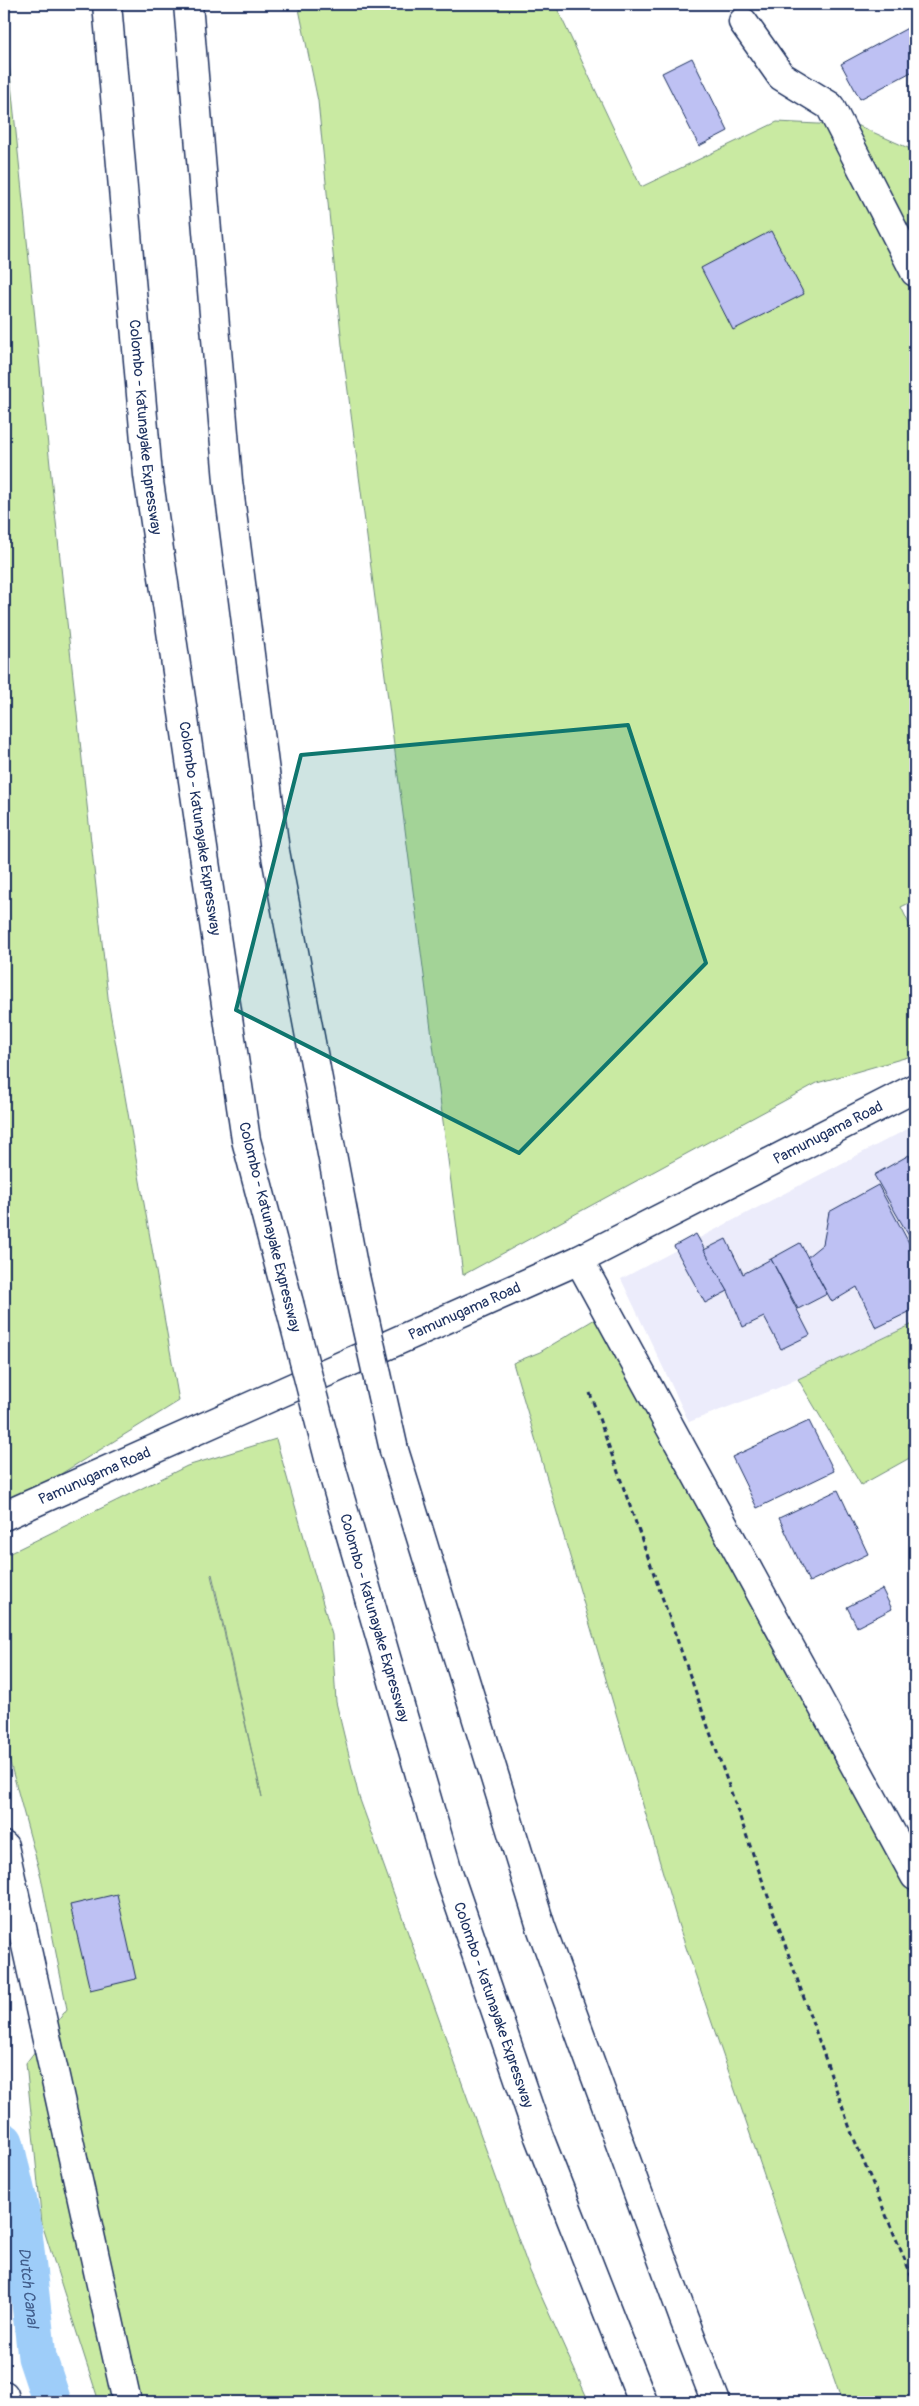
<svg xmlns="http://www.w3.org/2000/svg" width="919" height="2406" viewBox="0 0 919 2406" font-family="Pangolin,sans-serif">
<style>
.built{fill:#ececfb}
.green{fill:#c9eaa2;stroke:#728c80;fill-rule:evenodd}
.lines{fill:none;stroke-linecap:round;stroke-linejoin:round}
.canal{stroke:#9ecdf9;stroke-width:39}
.building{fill:#bec1f3;stroke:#1b2f5e}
.minor-casing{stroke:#1b2f5e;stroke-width:31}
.major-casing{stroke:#1b2f5e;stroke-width:31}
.highway-casing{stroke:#1b2f5e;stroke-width:31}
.path{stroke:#1b2f5e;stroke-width:3;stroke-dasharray:5 4;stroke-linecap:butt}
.minor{stroke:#fff;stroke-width:28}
.major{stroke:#fff;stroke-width:28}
.highway{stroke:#fff;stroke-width:28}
.highway-bridge-casing{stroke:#1b2f5e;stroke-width:31;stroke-linecap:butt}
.highway-bridge{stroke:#fff;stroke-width:28}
.marked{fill:#0f766e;fill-opacity:0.2;stroke:#0f766e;stroke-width:4;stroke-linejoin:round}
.labels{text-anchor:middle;stroke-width:4;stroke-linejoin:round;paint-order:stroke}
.street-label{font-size:15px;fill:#1b2f5e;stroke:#fff}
.water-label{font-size:16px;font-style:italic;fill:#425e8c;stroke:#fff}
</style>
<rect width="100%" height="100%" fill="#fff"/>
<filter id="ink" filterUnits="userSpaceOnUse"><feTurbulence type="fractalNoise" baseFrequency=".02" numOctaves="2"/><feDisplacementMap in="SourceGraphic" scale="10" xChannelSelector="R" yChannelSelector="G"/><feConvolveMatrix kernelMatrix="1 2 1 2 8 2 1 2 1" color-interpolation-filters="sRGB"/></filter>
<g filter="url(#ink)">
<path class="built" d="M915,1125V1323L778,1388L689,1422L621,1279Z"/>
<g class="green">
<path d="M298,4H555L641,187L777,122L859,126L915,151V900L901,907L915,936V1055L817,1083L463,1275L342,345L318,101Z"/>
<path d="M4,15L52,485L109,1006L179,1401L4,1509Z"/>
<path d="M595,1319L788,1675L915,1901V2402H842L678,1924L513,1363L540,1352Z"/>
<path d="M915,1323V1455L861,1485L798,1379Z"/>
<path d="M276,1439L332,1635L336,1702L359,1797L529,2269L589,2402H99L42,2224L26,2063L67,2009L41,1877L4,1740V1556L187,1466ZM212,1574L262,1797L211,1575Z"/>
</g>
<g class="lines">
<path class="canal" id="s1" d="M4,2142L21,2215L37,2357L52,2402"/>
</g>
<g class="building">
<path d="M915,24V70L860,99L841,64Z"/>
<path d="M692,58L728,131L699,146L662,73Z"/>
<path d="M771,231L804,294L733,330L701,268Z"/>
<path d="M909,1155L915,1166V1241L913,1243L874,1175Z"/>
<path d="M878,1185L915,1254V1309L876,1328L857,1287L832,1302L807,1257L823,1244L829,1212Z"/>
<path d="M696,1234L728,1291L705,1303L674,1246Z"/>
<path d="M726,1239L743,1274L771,1259L810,1335L781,1349L764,1317L743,1327L728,1291L704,1250Z"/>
<path d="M800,1243L827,1294L798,1309L771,1259Z"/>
<path d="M809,1421L834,1471L757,1508L732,1457Z"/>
<path d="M838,1490L868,1554L809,1582L779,1518Z"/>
<path d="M882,1589L892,1609L857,1627L847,1607Z"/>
<path d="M915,1727V1743L908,1731Z"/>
<path d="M117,1894L136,1979L90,1990L70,1905Z"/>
</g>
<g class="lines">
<defs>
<g id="minor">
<path d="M743,22L781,76L830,106L915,272"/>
<path d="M579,1260L915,1876"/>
<path d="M4,1846L127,2402"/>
<path d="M4,2395L6,2402"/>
</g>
<g id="major">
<path id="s2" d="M4,1516L579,1260L915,1088"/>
</g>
<g id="highway">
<path id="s3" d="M107,4L148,475L246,1140L289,1303"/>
<path d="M188,4L228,481L275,851L355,1276"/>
<path d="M394,1450L541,1927L684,2319L716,2402"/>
<path id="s4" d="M332,1470L448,1872L539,2137L643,2402"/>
</g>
</defs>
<use href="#minor" class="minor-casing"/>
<use href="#major" class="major-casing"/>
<use href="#highway" class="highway-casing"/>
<path class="path" d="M590,1393L852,2134L915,2284"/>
<use href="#minor" class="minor"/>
<use href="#major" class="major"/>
<use href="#highway" class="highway"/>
<defs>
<g id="highway-bridge">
<path d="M355,1276L394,1450"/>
<path d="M289,1303L332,1470"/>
</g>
</defs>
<use href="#highway-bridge" class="highway-bridge-casing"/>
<use href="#highway-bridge" class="highway-bridge"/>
</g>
</g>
<path class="marked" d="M628,725L706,963L519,1153L236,1010L301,755Z"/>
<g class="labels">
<g class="street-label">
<text dy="5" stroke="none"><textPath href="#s3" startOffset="425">Colombo - Katunayake Expressway</textPath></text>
<text dy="5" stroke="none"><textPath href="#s3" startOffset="830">Colombo - Katunayake Expressway</textPath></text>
<text dy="5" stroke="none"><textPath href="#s2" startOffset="909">Pamunugama Road</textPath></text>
<text transform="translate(270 1227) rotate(76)" y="5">Colombo - Katunayake Expressway</text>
<text dy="5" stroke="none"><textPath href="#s2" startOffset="504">Pamunugama Road</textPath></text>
<text dy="5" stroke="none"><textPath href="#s2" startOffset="99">Pamunugama Road</textPath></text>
<text dy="5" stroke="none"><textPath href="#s4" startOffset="154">Colombo - Katunayake Expressway</textPath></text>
<text dy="5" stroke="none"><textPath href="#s4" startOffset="559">Colombo - Katunayake Expressway</textPath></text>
</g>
<g class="water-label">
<text dy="6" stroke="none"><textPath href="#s1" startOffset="148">Dutch Canal</textPath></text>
</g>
</g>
<rect width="919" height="2406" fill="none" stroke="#fff" stroke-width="20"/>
<rect x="10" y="10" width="899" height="2386" fill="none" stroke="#1b2f5e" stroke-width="2" filter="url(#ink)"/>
</svg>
